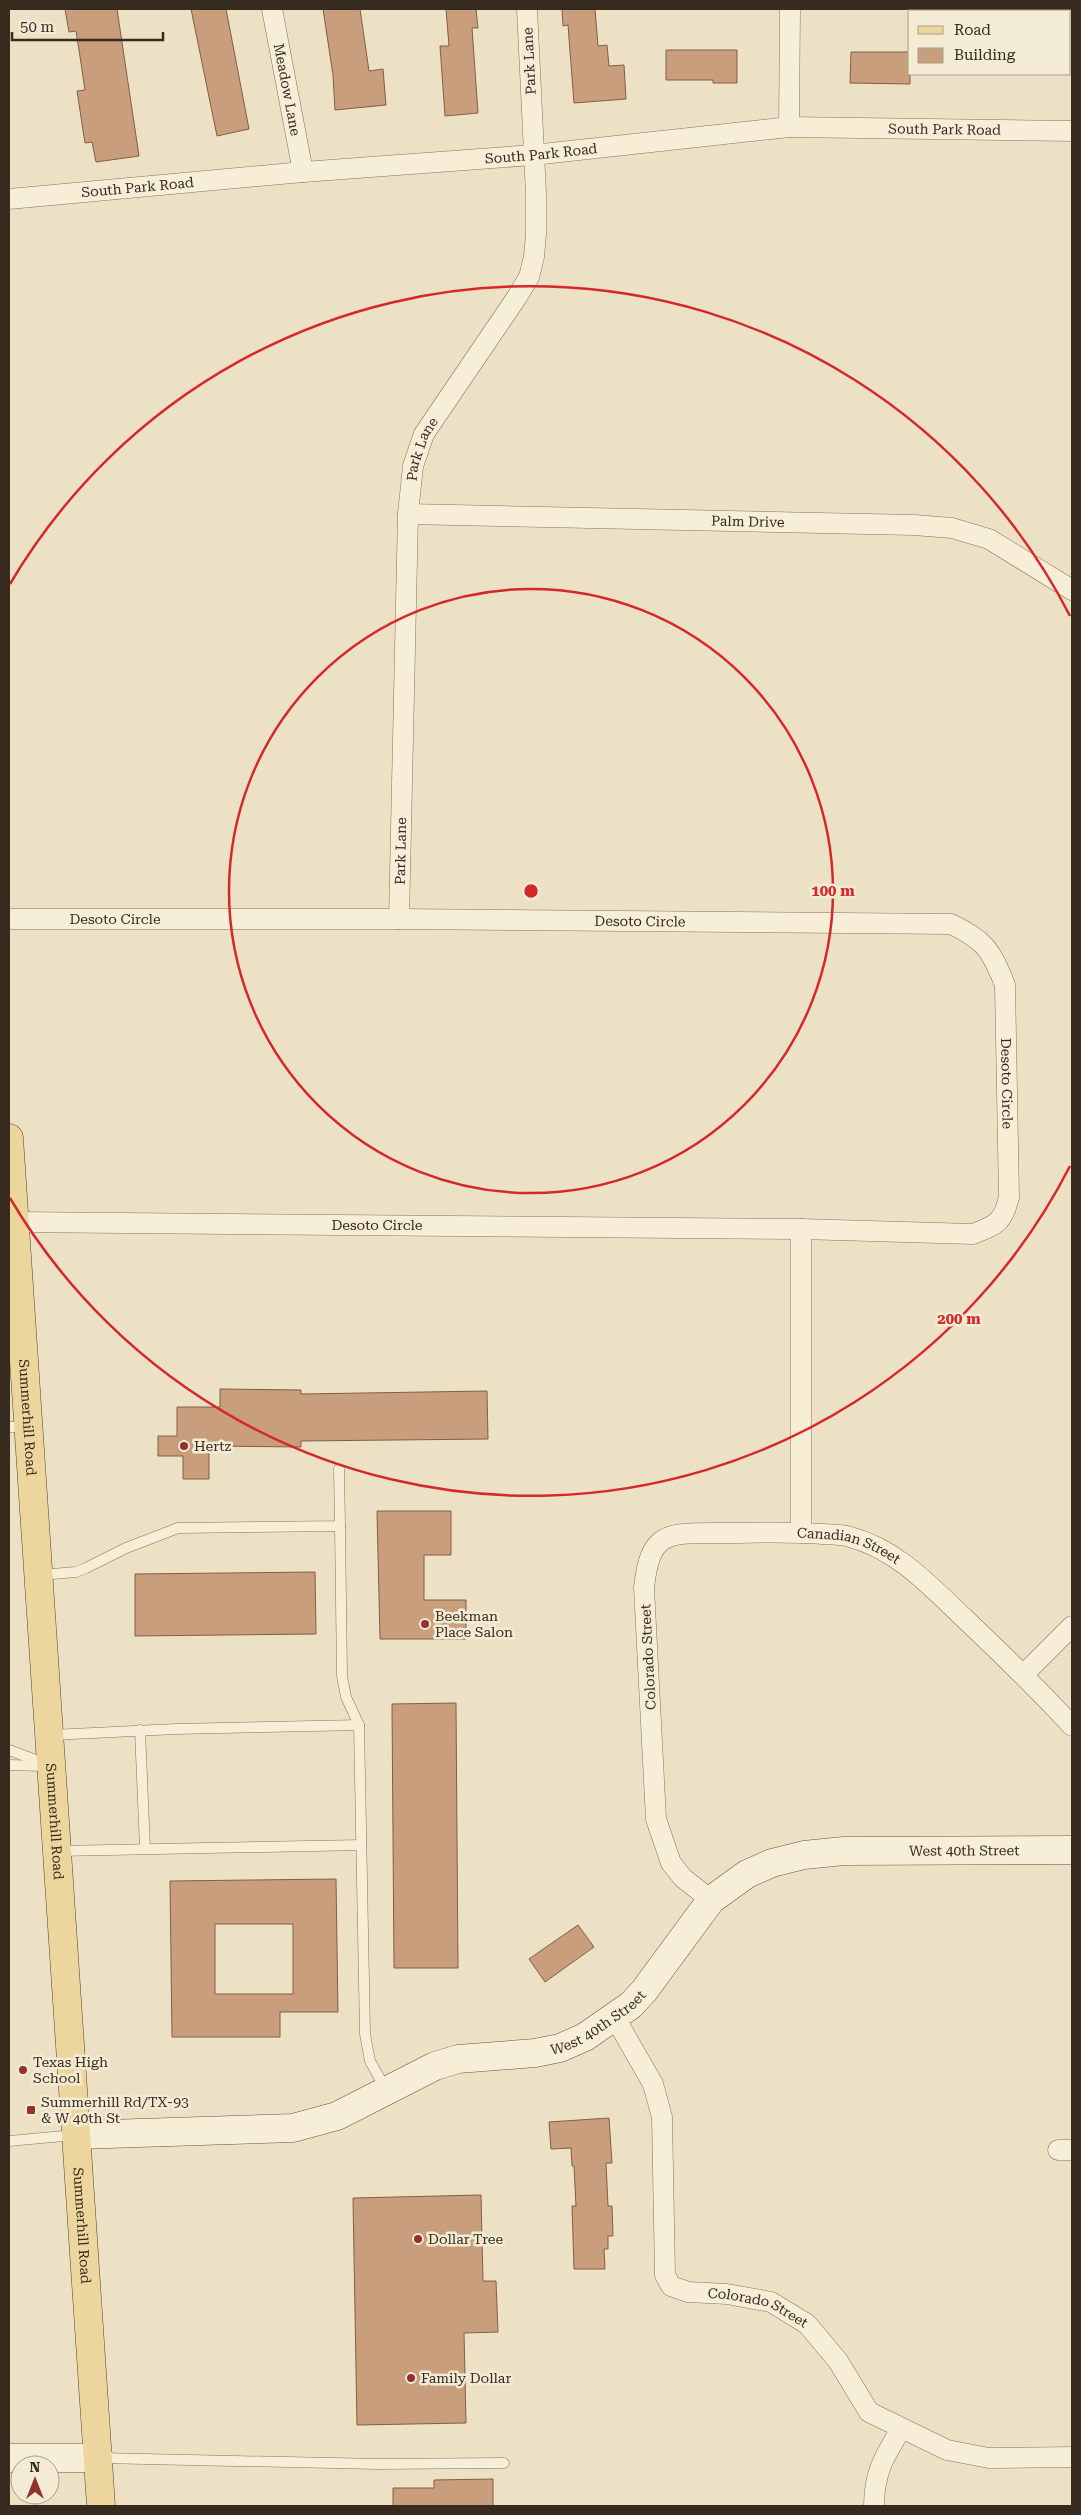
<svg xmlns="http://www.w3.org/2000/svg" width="1081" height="2515" viewBox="0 0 1081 2515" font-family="'Roboto Serif',serif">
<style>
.building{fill:#c89e7c;stroke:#845e43;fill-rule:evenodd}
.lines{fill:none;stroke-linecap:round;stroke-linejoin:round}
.lane-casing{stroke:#86735c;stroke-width:11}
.street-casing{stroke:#86735c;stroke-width:21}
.secondary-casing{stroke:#68543f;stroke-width:29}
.primary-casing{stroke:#544130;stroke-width:29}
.lane{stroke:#f7eed8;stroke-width:10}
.street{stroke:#f7eed8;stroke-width:20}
.secondary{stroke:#f7eed8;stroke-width:28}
.primary{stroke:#edd69e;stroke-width:28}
.ring{fill:none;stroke:#d62828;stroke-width:2.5}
.poi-dot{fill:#92312f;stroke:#f4ebd4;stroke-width:2}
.labels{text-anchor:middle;stroke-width:5;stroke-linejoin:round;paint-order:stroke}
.street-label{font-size:14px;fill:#372b1f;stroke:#f4ebd4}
.poi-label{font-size:14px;fill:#372b1f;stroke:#f4ebd4;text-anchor:start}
.centre{fill:#d62828;stroke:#f4ebd4;stroke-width:2.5}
.ring-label{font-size:15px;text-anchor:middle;font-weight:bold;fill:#d62828;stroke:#f4ebd4;stroke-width:5;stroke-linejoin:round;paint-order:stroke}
</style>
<rect width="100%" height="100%" fill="#ece1c5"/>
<g class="building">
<path d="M65,9H117L139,156L96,162L92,142L85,143L77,91L85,90L79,50L76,31L69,32Z"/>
<path d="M191,9H226L249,129L217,136Z"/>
<path d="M323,9H360L369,71L383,69L386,105L335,110L333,75Z"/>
<path d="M446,9H476L478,28H472L478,113L445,116L440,46H449Z"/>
<path d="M562,9H595L598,46L607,45L609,66L624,65L626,99L574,103L568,25L563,26Z"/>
<path d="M666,50H737V83H713V80H666Z"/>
<path d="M851,52H910V84L850,83Z"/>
<path d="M220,1389L301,1390V1394L487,1391L488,1439L301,1441V1447L209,1446V1479H183V1456H158V1436H177V1407H220Z"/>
<path d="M377,1511H451V1555H424V1600H466V1639H380Z"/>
<path d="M315,1572L316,1634L135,1636V1574Z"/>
<path d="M456,1703L458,1968H394L392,1704Z"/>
<path d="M336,1879L338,2012H280V2037H172L170,1881ZM215,1924H293V1994H215Z"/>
<path d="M578,1925L594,1947L545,1982L529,1959Z"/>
<path d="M609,2118L612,2163H606L608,2206H612L613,2236H608V2249H604L605,2269H574L572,2206H576L574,2166H572L571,2148L551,2149L549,2122Z"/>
<path d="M481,2195L483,2281H496L498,2332L464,2333L466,2423L357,2425L353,2198Z"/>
<path d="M493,2479V2506H393V2488H434V2480Z"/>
</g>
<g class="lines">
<defs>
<g id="lane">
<path d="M9,1427H28"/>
<path d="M340,1526L342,1676L346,1697L359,1725"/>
<path d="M40,1575L76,1572L86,1568L126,1548L178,1528L340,1526L339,1469"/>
<path d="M140,1730L145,1848"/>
<path d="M51,1735L176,1729L359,1725L365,2034L370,2061L386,2090"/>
<path d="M9,1750L49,1765"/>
<path d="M9,1765L43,1766"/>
<path d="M59,1851L361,1845"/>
<path d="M9,2141L75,2135"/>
<path d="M100,2458L377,2464L504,2463"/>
</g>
<g id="street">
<path id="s1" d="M272,9L303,172"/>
<path d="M789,127L790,9"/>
<path id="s2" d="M9,199L303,172L533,155L789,127L1072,131"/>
<path id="s3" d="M408,514L914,525L952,528L989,539L1072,590"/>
<path id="s4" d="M9,919H399L951,924C985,940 991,950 1005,985L1009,1197C1003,1223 996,1225 973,1234L801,1229L15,1222"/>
<path id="s5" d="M399,919L408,514L413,466L424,434L517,297L529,277L534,257L536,234V194L527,9"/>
<path d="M801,1532V1229"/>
<path d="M1024,1674L1072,1626"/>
<path id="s6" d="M711,1900L683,1878L671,1863L656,1819L644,1588C650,1532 666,1533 717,1533C753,1533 788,1531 823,1534C832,1535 841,1534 850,1537C897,1549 931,1587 965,1619C1002,1654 1038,1689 1072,1726"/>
<path id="s7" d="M614,2016L653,2084L662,2117L665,2275L671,2286L688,2292L727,2294L771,2302L807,2324L838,2361L869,2412L947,2450L989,2458L1072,2457"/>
<path d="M1058,2150H1072"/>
<path d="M874,2506C874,2473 884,2457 901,2429"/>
</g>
<g id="secondary">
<path id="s8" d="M77,2135L293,2128L337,2116L435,2066L458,2059L535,2053L560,2048L585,2037L631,2005L644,1991L711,1900L747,1874L772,1863L804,1855L844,1851L1072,1850"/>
<path d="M9,2458H99"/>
</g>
<g id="primary">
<path id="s9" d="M9,1138L101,2506"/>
</g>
</defs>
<use href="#lane" class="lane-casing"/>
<use href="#street" class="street-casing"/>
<use href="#secondary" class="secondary-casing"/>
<use href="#primary" class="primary-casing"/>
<use href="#lane" class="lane"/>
<use href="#street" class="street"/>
<use href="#secondary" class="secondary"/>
<use href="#primary" class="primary"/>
</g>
<g class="ring">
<circle cx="531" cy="891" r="302"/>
<path d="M1070 1166A605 605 0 0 1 10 1198M10 584A605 605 0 0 1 1070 616"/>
</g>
<g class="poi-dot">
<circle cx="184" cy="1446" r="5"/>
<circle cx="425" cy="1624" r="5"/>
<circle cx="23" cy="2070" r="5"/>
<rect x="26" y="2105" width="10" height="10" rx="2.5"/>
<circle cx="418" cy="2239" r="5"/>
<circle cx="411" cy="2378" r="5"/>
</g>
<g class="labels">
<g class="street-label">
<text transform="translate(529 61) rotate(-93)" y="5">Park Lane</text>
<text dy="5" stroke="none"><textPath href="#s1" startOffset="82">Meadow Lane</textPath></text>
<text dy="5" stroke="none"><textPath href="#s2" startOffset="939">South Park Road</textPath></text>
<text dy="5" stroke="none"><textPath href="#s2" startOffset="534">South Park Road</textPath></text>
<text dy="5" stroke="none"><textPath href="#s2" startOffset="129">South Park Road</textPath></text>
<text dy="5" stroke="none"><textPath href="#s5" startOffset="472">Park Lane</textPath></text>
<text dy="5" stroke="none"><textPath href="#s3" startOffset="340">Palm Drive</textPath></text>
<text dy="5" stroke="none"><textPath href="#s5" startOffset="68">Park Lane</textPath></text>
<text dy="5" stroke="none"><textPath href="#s4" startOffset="106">Desoto Circle</textPath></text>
<text dy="5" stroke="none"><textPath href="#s4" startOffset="631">Desoto Circle</textPath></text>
<text dy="5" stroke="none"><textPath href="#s4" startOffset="1125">Desoto Circle</textPath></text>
<text x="377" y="1230">Desoto Circle</text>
<text dy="5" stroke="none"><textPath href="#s9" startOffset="280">Summerhill Road</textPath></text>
<text dy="5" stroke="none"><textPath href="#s6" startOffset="575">Canadian Street</textPath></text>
<text transform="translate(648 1657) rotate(-93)" y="5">Colorado Street</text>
<text dy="5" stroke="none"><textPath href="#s9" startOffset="685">Summerhill Road</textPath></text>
<text dy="5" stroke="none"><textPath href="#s8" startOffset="979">West 40th Street</textPath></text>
<text dy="5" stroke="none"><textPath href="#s8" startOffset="544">West 40th Street</textPath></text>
<text dy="5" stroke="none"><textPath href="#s9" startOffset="1090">Summerhill Road</textPath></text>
<text dy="5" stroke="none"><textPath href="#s7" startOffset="374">Colorado Street</textPath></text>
</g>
<g class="poi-label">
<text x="194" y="1451">Hertz</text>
<text x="435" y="1621">Beekman<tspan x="435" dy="16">Place Salon</tspan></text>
<text x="33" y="2067">Texas High<tspan x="33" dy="16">School</tspan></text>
<text x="41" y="2107">Summerhill Rd/TX-93<tspan x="41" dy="16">&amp; W 40th St</tspan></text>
<text x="428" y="2244">Dollar Tree</text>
<text x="421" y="2383">Family Dollar</text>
</g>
</g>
<circle cx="531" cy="891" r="8" class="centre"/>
<g class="ring-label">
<text x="833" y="896">100 m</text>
<text x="959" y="1324">200 m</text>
</g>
<rect width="1081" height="2515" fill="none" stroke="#372b1f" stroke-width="20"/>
<rect x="908" y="10" width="162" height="65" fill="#f4ebd4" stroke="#a89e8c"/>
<rect x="918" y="26" width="25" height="8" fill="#edd69e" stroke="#a89e8c"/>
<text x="954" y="35" font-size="15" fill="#372b1f">Road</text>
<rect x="918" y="48" width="25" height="15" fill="#c89e7c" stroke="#a89e8c"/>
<text x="954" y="60" font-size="15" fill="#372b1f">Building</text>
<g transform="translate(35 2480)"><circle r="24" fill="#f4ebd4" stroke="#a89e8c"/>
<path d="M0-4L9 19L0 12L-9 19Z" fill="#92312f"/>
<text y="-8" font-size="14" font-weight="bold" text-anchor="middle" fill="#372b1f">N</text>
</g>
<path d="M12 32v8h151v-8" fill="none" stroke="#372b1f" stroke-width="2.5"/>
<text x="20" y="32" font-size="15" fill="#372b1f" stroke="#f4ebd4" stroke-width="4" paint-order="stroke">50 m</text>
</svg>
